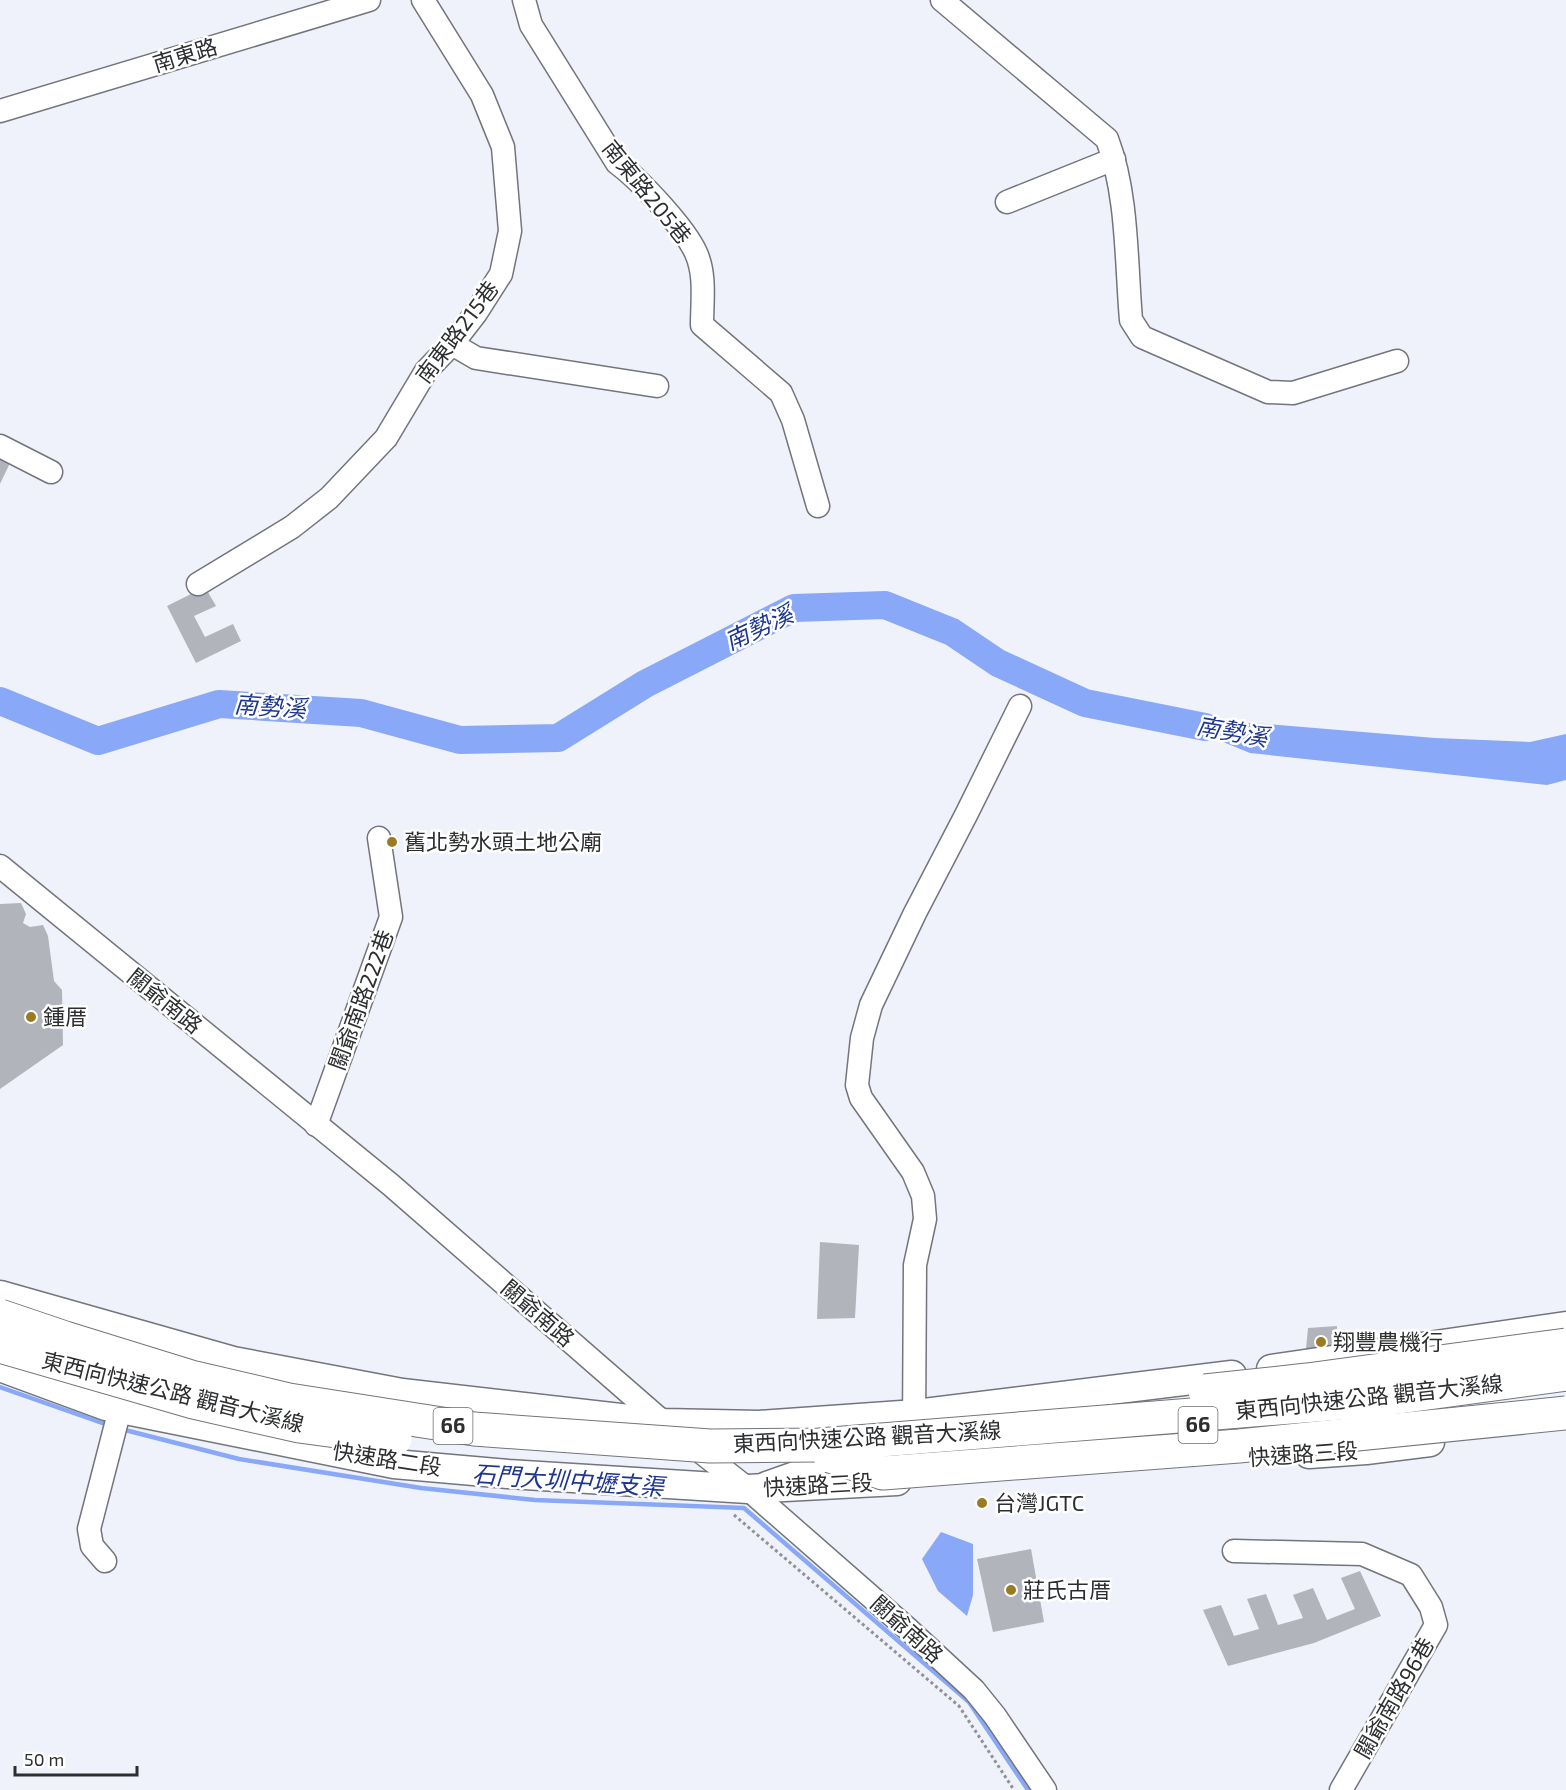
<svg xmlns="http://www.w3.org/2000/svg" width="1566" height="1790" viewBox="0 0 1566 1790" font-family="'Exo 2','Noto Sans TC',sans-serif">
<style>
.water{fill:#89a8f7}
.lines{fill:none;stroke-linecap:round;stroke-linejoin:round}
.stream{stroke:#89a8f7;stroke-width:4.5}
.river{stroke:#89a8f7;stroke-width:28}
.building{fill:#b1b4bb}
.minor-casing{stroke:#72757b;stroke-width:25}
.major-casing{stroke:#72757b;stroke-width:31}
.path{stroke:#8e9196;stroke-width:3;stroke-dasharray:3 3;stroke-linecap:butt}
.minor{stroke:#fff;stroke-width:22}
.major{stroke:#fff;stroke-width:28}
.highway-bridge-casing{stroke:#72757b;stroke-width:35;stroke-linecap:butt}
.highway-bridge{stroke:#fff;stroke-width:33}
.poi-dot{fill:#9b7a24;stroke:#fff;stroke-width:2}
.labels{text-anchor:middle;stroke-width:5;stroke-linejoin:round;paint-order:stroke}
.shield{fill:#fff;stroke:#6b6d6e;stroke-width:1.5}
.shield-label{font-size:21px;font-weight:bold;fill:#2c2e30}
.street-label{font-size:22px;fill:#2c2e30;stroke:#fff}
.poi-label{font-size:22px;fill:#2c2e30;stroke:#fff;text-anchor:start}
.water-label{font-size:24px;font-style:italic;fill:#1e368f;stroke:#fff}
</style>
<rect width="100%" height="100%" fill="#eff2fa"/>
<g class="water">
<path d="M1167,719L1267,724L1435,738L1530,742L1566,734V780L1547,785L1250,753Z"/>
<path d="M941,1532L973,1544V1595L967,1616L938,1591L922,1559Z"/>
</g>
<g class="lines">
<g class="stream">
<path d="M0,1387L108,1425"/>
<path d="M121,1429L239,1459L421,1488L535,1500L744,1508L969,1702L1028,1790"/>
</g>
<path class="river" d="M0,701L98,741L219,704L361,713L460,740L558,738L645,684L794,608L885,605L952,632L998,663L1085,703L1205,727"/>
</g>
<g class="building">
<path d="M0,458L10,463L0,484Z"/>
<path d="M205,587L216,606L194,616L205,637L233,624L241,641L196,663L167,606Z"/>
<path d="M21,903L26,914L23,923L30,927L43,925L48,936L54,981L62,990L63,1045L0,1089V904Z"/>
<path d="M820,1242L859,1245L855,1318L817,1319Z"/>
<path d="M1337,1326L1336,1356L1305,1359L1308,1328Z"/>
<path d="M1031,1549L1044,1622L993,1632L977,1559Z"/>
<path d="M1360,1571L1381,1616L1314,1643L1228,1666L1203,1610L1221,1605L1234,1636L1259,1629L1247,1599L1266,1594L1278,1625L1303,1618L1293,1595L1313,1588L1327,1620L1355,1609L1341,1578Z"/>
</g>
<g class="lines">
<defs>
<g id="minor">
<path d="M524,0L531,25L617,163C639,179 685,228 696,253C706,275 702,301 702,325L781,393L793,420L818,506"/>
<path d="M942,0L1107,139C1128,194 1126,262 1131,320L1142,337L1268,392L1293,393L1397,361"/>
<path d="M0,111L369,0"/>
<path d="M1007,202L1114,159"/>
<path d="M452,344L476,358L657,386"/>
<path d="M0,446L51,472"/>
<path d="M198,584L292,527L329,498L386,438L426,371L452,344L476,313L501,274L510,231L503,147L482,95L423,0"/>
<path d="M0,866L391,1185L664,1423L748,1489L909,1630L974,1690L995,1716L1045,1790"/>
<path d="M316,1125L391,917L379,838"/>
<path d="M914,1430L915,1265L925,1219L923,1196L913,1172L861,1098L857,1085L862,1038L871,1005L915,913L966,815L1020,706"/>
<path d="M766,1483L800,1471L851,1466"/>
<path d="M1234,1551L1362,1554L1411,1575L1431,1607L1436,1625L1341,1790"/>
<path d="M105,1561L92,1546L89,1529L120,1409"/>
</g>
<g id="major">
<path d="M0,1295L233,1361L402,1393L664,1423L759,1425L916,1414L1232,1375"/>
<path d="M0,1367L106,1406L394,1464L508,1474L748,1489L897,1481"/>
<path d="M1271,1369L1566,1326"/>
<path d="M1309,1454L1366,1450L1430,1442"/>
</g>
</defs>
<use href="#minor" class="minor-casing"/>
<use href="#major" class="major-casing"/>
<path class="path" d="M734,1515L959,1706L1014,1790"/>
<use href="#minor" class="minor"/>
<use href="#major" class="major"/>
<defs>
<g id="highway-bridge">
<path d="M0,1316L65,1338L191,1377L289,1400L474,1429L710,1446L819,1445L1377,1400L1566,1374"/>
<path d="M0,1346L193,1402L299,1426L395,1439"/>
<path d="M1205,1391L1307,1380L1566,1345"/>
<path d="M830,1456L883,1473L1239,1446L1566,1413"/>
</g>
</defs>
<use href="#highway-bridge" class="highway-bridge-casing"/>
<use href="#highway-bridge" class="highway-bridge"/>
</g>
<g class="poi-dot">
<circle cx="392" cy="842" r="6"/>
<circle cx="31" cy="1017" r="6"/>
<circle cx="1321" cy="1342" r="6"/>
<circle cx="982" cy="1503" r="6"/>
<circle cx="1011" cy="1590" r="6"/>
</g>
<g class="labels">
<g class="shield">
<rect x="1178.5" y="1407" width="39" height="36" rx="4.5"/>
<rect x="433.5" y="1408" width="39" height="36" rx="4.5"/>
</g>
<g class="shield-label">
<text x="1198" y="1432">66</text>
<text x="453" y="1433">66</text>
</g>
<g class="street-label">
<text transform="translate(185 55) rotate(-17)" y="8">南東路</text>
<text transform="translate(647 192) rotate(51)" y="8">南東路205巷</text>
<text transform="translate(457 332) rotate(-53)" y="8">南東路215巷</text>
<text transform="translate(361 1000) rotate(-70)" y="8">關爺南路222巷</text>
<text transform="translate(165 1001) rotate(39)" y="8">關爺南路</text>
<text transform="translate(538 1313) rotate(41)" y="8">關爺南路</text>
<text transform="translate(173 1392) rotate(14)" y="8">東西向快速公路 觀音大溪線</text>
<text transform="translate(1369 1397) rotate(-6)" y="8">東西向快速公路 觀音大溪線</text>
<text transform="translate(867 1437) rotate(-3)" y="8">東西向快速公路 觀音大溪線</text>
<text transform="translate(1303 1454) rotate(-4)" y="8">快速路三段</text>
<text transform="translate(387 1459) rotate(9)" y="8">快速路二段</text>
<text transform="translate(818 1485) rotate(-3)" y="8">快速路三段</text>
<text transform="translate(907 1629) rotate(42)" y="8">關爺南路</text>
<text transform="translate(1394 1698) rotate(-60)" y="8">關爺南路96巷</text>
</g>
<g class="poi-label">
<text x="404" y="850">舊北勢水頭土地公廟</text>
<text x="43" y="1025">鍾厝</text>
<text x="1333" y="1350">翔豐農機行</text>
<text x="994" y="1511">台灣JGTC</text>
<text x="1023" y="1598">莊氏古厝</text>
</g>
<g class="water-label">
<text transform="translate(759 628) rotate(-25)" y="8">南勢溪</text>
<text transform="translate(270 707) rotate(4)" y="8">南勢溪</text>
<text transform="translate(1232 732) rotate(10)" y="8">南勢溪</text>
<text transform="translate(568 1481) rotate(4)" y="8">石門大圳中壢支渠</text>
</g>
</g>
<path d="M15 1766v9h122v-9" fill="none" stroke="#2c2e30" stroke-width="3"/>
<text x="24" y="1766" font-size="18" fill="#2c2e30" stroke="#ffffff" stroke-width="4.5" paint-order="stroke">50 m</text>
</svg>
